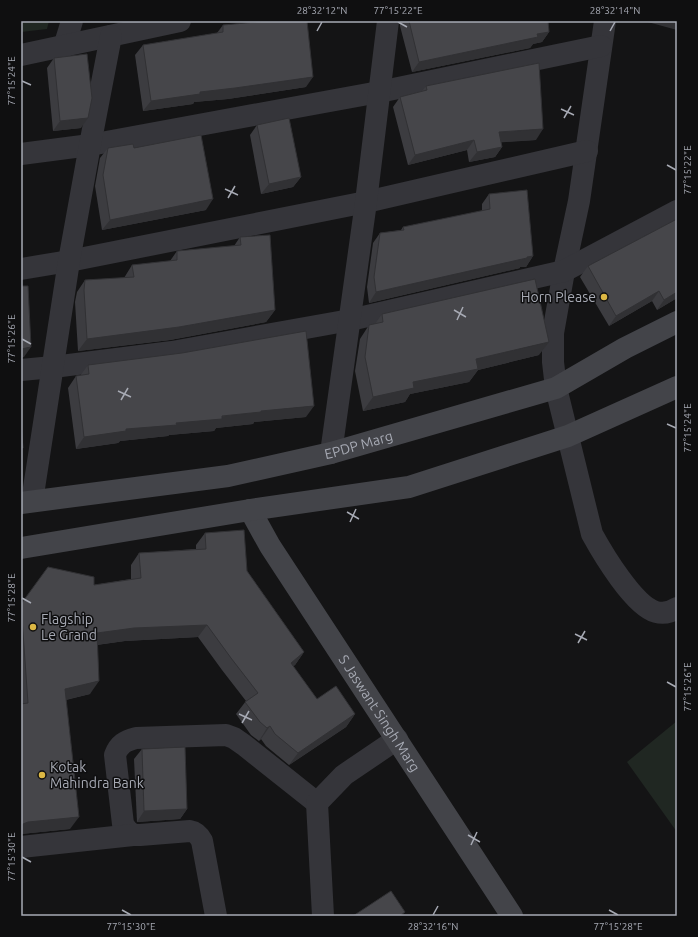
<svg xmlns="http://www.w3.org/2000/svg" width="698" height="937" viewBox="0 0 698 937" font-family="Ubuntu,sans-serif">
<style>
.green{fill:#202722}
.lines{fill:none;stroke-linecap:round;stroke-linejoin:round}
.street{stroke:#35353a;stroke-width:22}
.secondary{stroke:#434449;stroke-width:22}
.wall{fill:#3c3c40}
.shaded-wall{fill:#313134}
.building{fill:#46464a;stroke:#313134}
.ticks{fill:none;stroke:#a7aab4;stroke-width:1.5}
.poi-dot{fill:#ddb844;stroke:#0f0f10;stroke-width:1.5}
.labels{text-anchor:middle;stroke-width:3;stroke-linejoin:round;paint-order:stroke}
.poi-label{font-size:14px;fill:#a7aab4;stroke:#0f0f10;text-anchor:start}
.street-label{font-size:14px;fill:#a7aab4;stroke:#0f0f10}
.neatline{fill:none;stroke:#a7aab4;stroke-width:1.5}
.ticks-label{font-size:10px;text-anchor:middle;fill:#a7aab4}
</style>
<rect width="100%" height="100%" fill="#141415"/>
<g class="green">
<path d="M21,21H49L47,29L21,32Z"/>
<path d="M677,721V832L627,762Z"/>
</g>
<g class="lines">
<g class="street">
<path d="M605,21L579,201L564,271L553,333V362L556,388L592,534C603,554 634,606 656,612C664,614 671,612 677,608"/>
<path d="M64,47L72,21"/>
<path d="M21,55L180,21"/>
<path d="M21,154L90,145L379,92L601,46"/>
<path d="M21,269L69,261L366,202L587,151"/>
<path d="M21,370L53,367L172,352L350,320L564,271L677,211"/>
<path d="M331,453L366,202L388,21"/>
<path d="M32,501L69,261L90,145L111,36"/>
<path d="M133,835L127,830L123,824L115,755C119,744 125,741 136,738L226,735L234,738L244,745L317,803"/>
<path d="M21,847L133,835H140L190,831C196,832 199,835 202,841L216,916"/>
<path d="M323,916L317,803L344,775L397,739"/>
</g>
<g class="secondary">
<path id="s1" d="M21,503L228,476L331,453L556,388L625,348L677,322"/>
<path id="s2" d="M250,510L270,546L512,916"/>
<path d="M21,548L250,510L409,487L568,436L677,387"/>
</g>
</g>
<g class="wall">
<path d="M400,21H548L549,32L542,42L533,44L530,48L412,72L400,26Z"/>
<path d="M223,25L306,87L228,99L194,102L193,104L143,111L135,55L143,45L217,33Z"/>
<path d="M54,58L81,128L53,131L47,68Z"/>
<path d="M426,86L536,140L501,142L502,147L495,157L469,162L467,150L408,165L393,107L400,97L422,91Z"/>
<path d="M257,125L301,177L293,187L261,194L250,135Z"/>
<path d="M108,148H134L206,210L102,230L95,186L100,158Z"/>
<path d="M489,194L533,256L526,267H520V268L369,303L367,287L373,243L380,233L401,230L403,227L482,211V204Z"/>
<path d="M677,219V298L657,310L652,301L609,326L580,277L588,266Z"/>
<path d="M240,237L275,310L266,322L170,340L78,351L75,302L77,292L85,280L124,278L132,265L170,261L177,251L234,246Z"/>
<path d="M382,314L539,355L478,370L469,382L410,394L405,402L363,411L355,371L360,339L369,325L375,324Z"/>
<path d="M88,365L306,417L254,422L253,424L216,428L214,431L169,435L168,436L120,441L118,443L76,449L68,388L76,376H80Z"/>
<path d="M205,533L247,571L304,652L295,665L293,666L317,699L355,714L346,727L289,765L266,746L261,739L259,741L251,735L236,714L246,701L222,670L198,637L125,641L97,645L90,694L66,700L70,829L21,834V604L94,585L131,579V565L139,553L196,549V545Z"/>
<path d="M142,749L187,809L180,819L137,822L134,759Z"/>
</g>
<g class="shaded-wall">
<path d="M644,21H677V30Z"/>
<path d="M549,32L542,42L533,44L530,48L412,72L419,62L537,34Z"/>
<path d="M313,77L306,87L228,99L194,102L193,104L143,111L151,101L200,92Z"/>
<path d="M88,118L81,128L53,131L60,121Z"/>
<path d="M543,129L536,140L492,143L499,132Z"/>
<path d="M474,140L467,150L408,165L415,155Z"/>
<path d="M502,147L495,157L469,162L477,152Z"/>
<path d="M301,177L293,187L261,194L269,184Z"/>
<path d="M213,199L206,210L102,230L110,220Z"/>
<path d="M533,256L526,267H520V268L369,303L376,292L527,257Z"/>
<path d="M659,291L652,301L609,326L616,316Z"/>
<path d="M677,292V298L657,310L664,300Z"/>
<path d="M275,310L266,322L170,340L78,351L87,339Z"/>
<path d="M549,342L539,355L478,370L469,382L410,394L405,402L363,411L373,397L476,359Z"/>
<path d="M31,347L24,357L21,358V349Z"/>
<path d="M314,406L306,417L254,422L253,424L216,428L214,431L169,435L168,436L120,441L118,443L76,449L84,437L126,429L176,423L261,411Z"/>
<path d="M207,625L198,637L125,641L88,646L97,633L134,628Z"/>
<path d="M304,652L295,665L282,675L291,663Z"/>
<path d="M99,681L90,694L56,702L65,689Z"/>
<path d="M355,714L346,727L289,765L298,753Z"/>
<path d="M270,726L261,739L259,741L267,728Z"/>
<path d="M187,809L180,819L137,822L144,811Z"/>
<path d="M79,817L70,829L21,834V826L23,824L28,822Z"/>
</g>
<g class="building">
<path d="M267,21H307L313,77L235,88L200,92V94L151,101L143,45L223,32V25Z"/>
<path d="M409,21H548L549,32L537,34L538,37L419,62Z"/>
<path d="M87,54L92,98L88,118L60,121L54,58Z"/>
<path d="M539,63L543,129L499,132L502,147L477,152L474,140L415,155L400,97L427,90L426,86Z"/>
<path d="M289,118L301,177L269,184L257,125Z"/>
<path d="M201,135L213,199L110,220L103,175L108,148L133,144L134,148Z"/>
<path d="M527,190L533,256L527,257V258L376,292L374,277L380,233L404,230L403,227L490,209L489,194Z"/>
<path d="M677,219V292L664,300L659,291L616,316L588,266Z"/>
<path d="M270,235L275,310L179,327L87,339L84,290L85,280L134,277L132,265L177,260V251L241,245L240,237Z"/>
<path d="M535,279L549,342L476,359L478,369L413,382L414,388L373,397L365,357L369,325L383,322L382,314Z"/>
<path d="M21,286H28L31,347L21,349Z"/>
<path d="M306,331L314,406L261,411V412L222,416V419L176,423L177,425L126,429V431L84,437L76,376L89,374L88,365L182,353Z"/>
<path d="M21,425L23,448H21Z"/>
<path d="M244,530L247,571L304,652L291,663L317,699L336,686L355,714L298,753L275,734L270,726L267,728L260,722L245,702L258,693L231,658L207,625L134,628L97,633L99,681L65,689L79,817L28,822L23,824L21,826V704L28,703L21,604L48,567L94,577V585L141,578L139,553L206,549L205,533Z"/>
<path d="M185,747L187,809L144,811L142,749Z"/>
<path d="M391,891L405,912L400,916H353Z"/>
</g>
<path class="ticks" d="M398,22L407,27M317,31L322,22M610,31L615,22M22,81L31,85M561,109L574,115M564,118L571,106M667,165L676,170M225,189L238,195M228,198L235,186M454,310L466,317M457,320L463,307M22,339L31,344M118,391L131,397M121,400L128,388M667,424L676,428M347,512L359,519M350,522L356,509M22,598L31,603M575,634L587,640M578,643L585,631M667,682L676,687M239,714L252,720M242,723L249,711M468,835L480,842M471,845L477,832M22,857L31,862M122,910L131,915M609,910L618,915M433,915L438,906"/>
<g class="poi-dot">
<circle cx="604" cy="297" r="4"/>
<circle cx="33" cy="627" r="4"/>
<circle cx="42" cy="775" r="4"/>
</g>
<g class="labels">
<g class="poi-label">
<text x="596" y="302" text-anchor="end">Horn Please</text>
<text x="41" y="624">Flagship<tspan x="41" dy="16">Le Grand</tspan></text>
<text x="50" y="772">Kotak<tspan x="50" dy="16">Mahindra Bank</tspan></text>
</g>
<g class="street-label">
<text dy="5" stroke="none"><textPath href="#s1" startOffset="343">EPDP Marg</textPath></text>
<text dy="5" stroke="none"><textPath href="#s2" startOffset="241">S Jaswant Singh Marg</textPath></text>
</g>
</g>
<rect width="698" height="937" fill="none" stroke="#0f0f10" stroke-width="44"/>
<rect x="22" y="22" width="654" height="893" class="neatline"/>
<g class="ticks-label">
<text x="322" y="14">28°32'12"N</text>
<text x="398" y="14">77°15'22"E</text>
<text x="615" y="14">28°32'14"N</text>
<text transform="translate(11 81) rotate(-90)" y="4">77°15'24"E</text>
<text transform="translate(687 170) rotate(-90)" y="4">77°15'22"E</text>
<text transform="translate(11 339) rotate(-90)" y="4">77°15'26"E</text>
<text transform="translate(687 428) rotate(-90)" y="4">77°15'24"E</text>
<text transform="translate(11 598) rotate(-90)" y="4">77°15'28"E</text>
<text transform="translate(687 687) rotate(-90)" y="4">77°15'26"E</text>
<text transform="translate(11 857) rotate(-90)" y="4">77°15'30"E</text>
<text x="131" y="930">77°15'30"E</text>
<text x="433" y="930">28°32'16"N</text>
<text x="618" y="930">77°15'28"E</text>
</g>
</svg>
